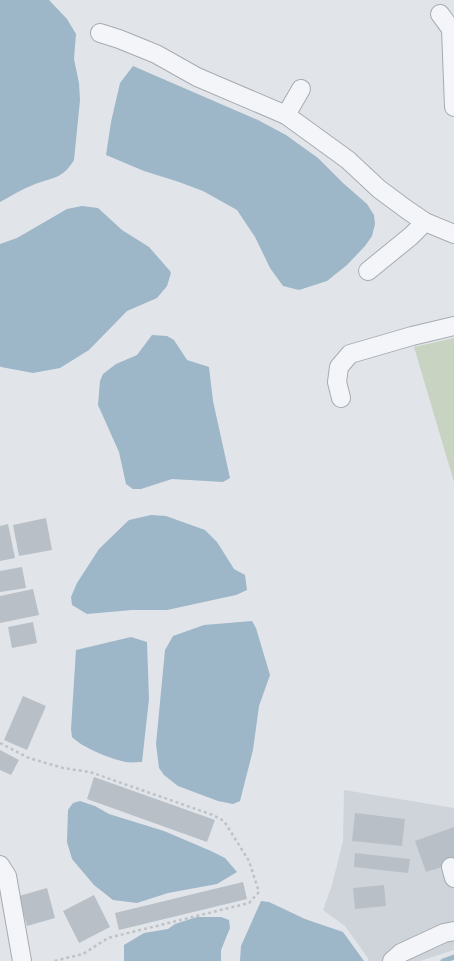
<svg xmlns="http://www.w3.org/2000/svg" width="454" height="961" viewBox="0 0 454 961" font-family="Raleway,sans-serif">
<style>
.built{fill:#cfd4db}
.green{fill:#c8d3c2}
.water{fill:#9db6c8}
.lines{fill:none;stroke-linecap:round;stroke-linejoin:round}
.stream{stroke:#9db6c8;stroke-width:5}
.building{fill:#b8bfc6}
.minor-casing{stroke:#a6acb3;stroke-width:20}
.path{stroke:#bfc3c8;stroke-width:2.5;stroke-dasharray:3 3;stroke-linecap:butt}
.minor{stroke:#f4f5f8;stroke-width:18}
</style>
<rect width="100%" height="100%" fill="#e1e5e9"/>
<path class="built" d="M344,790L454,808V950L420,961H368V958L345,926L323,910L332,885L343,841Z"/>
<path class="green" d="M454,338V482L414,347Z"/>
<g class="water">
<path d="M0,0H49L67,19L76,34L74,59L79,83L80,100L74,160C62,180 52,177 33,185C22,189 11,196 0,202Z"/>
<path d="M133,66L258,120L286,135L318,158L343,183L367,204L374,215L375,224L372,236L365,246L347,265L327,281L299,290L283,286L270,268L255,237L237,210L203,191L179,182L144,171L106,155L111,122L120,83Z"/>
<path d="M82,206L98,208L122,230L149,247L170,271L171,273L167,286L157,298L127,311L89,350L60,368L33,373L1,367L0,366V244L17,238L67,209Z"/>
<path d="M152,335L167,336L174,340L187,360L209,367L213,401L230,478L223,482L172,479L141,489H133L126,484L119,452L98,405L100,381L103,374L116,364L137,355Z"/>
<path d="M151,515L166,516L205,530L217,542L234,569L245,575L247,590L236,595L167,610H132L87,614L72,605L71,597L77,583L99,549L129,520Z"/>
<path d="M252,621L256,628L270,675L259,706L253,750L240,801L233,804L218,801L178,786L164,775L159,768L156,744L165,650L173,636L204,625Z"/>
<path d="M131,637L147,642L149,699L142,762C137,762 131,763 126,762C111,759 83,748 72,737L71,729L76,650Z"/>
<path d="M80,801L95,806L109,814L164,831L211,851L225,858L237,872L217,884L168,893L137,903L113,900L94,885L72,859L67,842L68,810L73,803Z"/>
<path d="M261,901L269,902L305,919L343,932L364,961H240L241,946Z"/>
<path d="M197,917H221L229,920L230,928L221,950V961H124V945L144,933L168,929L175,924Z"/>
</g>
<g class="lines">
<path class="stream" d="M443,961L454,957"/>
</g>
<g class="building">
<path d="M46,518L52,550L19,556L13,525Z"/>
<path d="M8,524L15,558L0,561V526Z"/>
<path d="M22,567L26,588L0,592V571Z"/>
<path d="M33,589L39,615L0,623V596Z"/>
<path d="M33,622L37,643L12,648L8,627Z"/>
<path d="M23,696L46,706L27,750L4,740Z"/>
<path d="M0,750L19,760L11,775L0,770Z"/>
<path d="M94,777L215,820L207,842L87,799Z"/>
<path d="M355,813L405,819L402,846L352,841Z"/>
<path d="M454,827V863L426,872L415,841Z"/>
<path d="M355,853L410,859L408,873L354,867Z"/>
<path d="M243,882L247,899L119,930L115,913Z"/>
<path d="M384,885L386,906L355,909L353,888Z"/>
<path d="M47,888L55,918L27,926L19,896Z"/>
<path d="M94,895L110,927L79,943L63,911Z"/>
</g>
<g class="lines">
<defs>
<g id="minor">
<path d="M440,14L451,29L454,107"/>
<path d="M100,33L119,39L156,54L197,77L286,115L348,160L379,189L406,209L425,222L454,234"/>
<path d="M286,115L301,89"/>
<path d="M368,271L411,236L425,222"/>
<path d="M341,398L337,382L339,367L350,354L412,336L454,326"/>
<path d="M0,865L7,876L22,961"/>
<path d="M451,867L454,878"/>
<path d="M392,961L401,953L444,933L454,931"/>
</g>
</defs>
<use href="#minor" class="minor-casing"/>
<path class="path" d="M0,743L29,758L63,768L90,772L213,815L224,821L249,861L259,892L249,903L108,938L83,954L54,961"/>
<use href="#minor" class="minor"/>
</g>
</svg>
